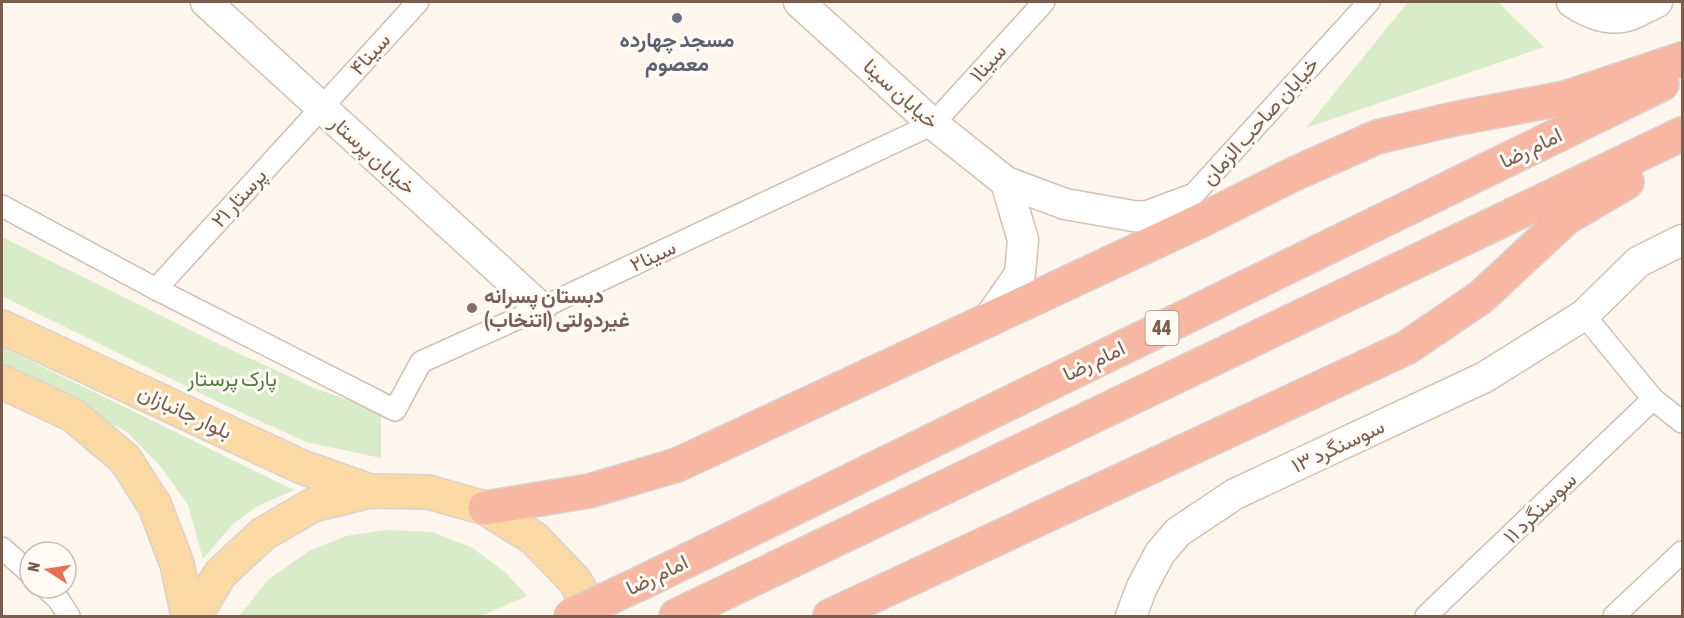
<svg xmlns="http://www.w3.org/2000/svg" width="1684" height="618" viewBox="0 0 1684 618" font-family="'Asap Condensed',Vazirmatn,sans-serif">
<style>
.green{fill:#d8ecc9}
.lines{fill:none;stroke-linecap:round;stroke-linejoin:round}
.street-casing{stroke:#d1beb0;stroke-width:24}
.secondary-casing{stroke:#d6c0b0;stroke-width:33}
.primary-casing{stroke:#dad1cd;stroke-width:36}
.highway-casing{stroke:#dad1cd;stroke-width:36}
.street{stroke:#fff;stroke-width:21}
.secondary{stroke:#fff;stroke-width:30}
.primary{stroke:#fbd9a5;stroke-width:33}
.highway{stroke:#f7b7a3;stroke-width:33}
.highway-bridge-casing{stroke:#dad1cd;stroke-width:36;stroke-linecap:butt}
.highway-bridge{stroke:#f7b7a3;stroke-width:33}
.worship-dot{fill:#6b7280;stroke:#fffaf3;stroke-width:2}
.education-dot{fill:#8d6e63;stroke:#fffaf3;stroke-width:2}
.labels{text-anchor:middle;stroke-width:6;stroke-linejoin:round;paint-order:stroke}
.shield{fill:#fffaf3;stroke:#a28b7f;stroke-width:1.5}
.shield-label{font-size:20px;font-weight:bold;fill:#7a5c4d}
.worship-label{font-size:21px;font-weight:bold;fill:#5b616d;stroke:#fffaf3}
.street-label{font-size:21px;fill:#7a5c4d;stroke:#fffaf3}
.education-label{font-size:21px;font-weight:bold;fill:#785e54;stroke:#fffaf3;text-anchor:start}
.park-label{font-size:21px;fill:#537a41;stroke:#fffaf3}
</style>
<rect width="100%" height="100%" fill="#fdf6ec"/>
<g class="green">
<path d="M1408,2H1498L1544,47L1306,128Z"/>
<path d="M2,237L223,346L312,387L381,412V458L306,442L216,401L2,296Z"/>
<path d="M2,347L294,490L258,506L233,524L203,559L188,505L161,467L127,432L2,367Z"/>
<path d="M386,530L432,532L471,547L505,572L527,596L481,616H239L269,579L309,551L346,536Z"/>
</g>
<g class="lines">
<defs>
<g id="street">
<path d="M2,206L156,289L395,410L421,362L541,308L933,124L1044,2"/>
<path d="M1143,213L1194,194L1369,2"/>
<path d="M156,289L418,2"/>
<path d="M1584,315L1653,399L1682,422"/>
<path d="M2,548L30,573"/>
<path d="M46,588L58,599L69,616"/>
<path d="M1426,616L1653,399"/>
<path d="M1614,616L1682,552"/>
</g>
<g id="secondary">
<path d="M206,2L541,308"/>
<path d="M799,2L933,124L1006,182L1065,204L1133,216L1202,220"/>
<path d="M1572,2C1587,12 1604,20 1622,17C1633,16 1647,6 1657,2"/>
<path d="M988,320L1020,274L1023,240L1006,182"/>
<path d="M1131,616L1142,587L1160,553L1178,532L1235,494L1485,377L1584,315L1638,262L1682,240"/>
</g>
<g id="primary">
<path d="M2,327L302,467L370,491"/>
<path d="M2,382L73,415L125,459L155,506L177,564L188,616"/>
<path d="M195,616L220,574L263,534L313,505L370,491L428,492L485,508L534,538L575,581L595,616"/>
</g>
<g id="highway">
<path d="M485,508L589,491L677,465L988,320L1202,220L1294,174L1377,137L1454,119L1565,98L1682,59"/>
<path d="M641,583L1662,84"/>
<path d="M676,616L1682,134"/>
<path d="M830,616L1406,348L1481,297L1566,218L1627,182"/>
</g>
</defs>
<use href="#street" class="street-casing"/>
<use href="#secondary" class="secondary-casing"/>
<use href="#primary" class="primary-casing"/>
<use href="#highway" class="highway-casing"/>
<use href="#street" class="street"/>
<use href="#secondary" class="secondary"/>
<use href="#primary" class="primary"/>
<use href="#highway" class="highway"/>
<defs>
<path id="highway-bridge" d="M570,616L641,583"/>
</defs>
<use href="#highway-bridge" class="highway-bridge-casing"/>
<use href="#highway-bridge" class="highway-bridge"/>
</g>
<circle class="worship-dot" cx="677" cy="18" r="6"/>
<circle class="education-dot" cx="472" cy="308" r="6"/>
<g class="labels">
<rect class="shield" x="1145.5" y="311" width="33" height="34" rx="4.5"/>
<g class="shield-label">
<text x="1162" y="335">44</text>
</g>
<g class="worship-label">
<text x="677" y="47">مسجد چهارده<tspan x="677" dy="24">معصوم</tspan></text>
</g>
<g class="street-label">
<text transform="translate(370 54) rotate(-48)" y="7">سینا۴</text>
<text transform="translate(988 63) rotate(-48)" y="7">سینا۱</text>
<text transform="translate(901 94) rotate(42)" y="7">خیابان سینا</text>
<text transform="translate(1260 121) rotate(-48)" y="7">خیابان صاحب الزمان</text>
<text transform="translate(1531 148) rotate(-26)" y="7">امام رضا</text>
<text transform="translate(373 155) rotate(42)" y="7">خیابان پرستار</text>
<text transform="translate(239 198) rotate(-48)" y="7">پرستار ۲۱</text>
<text transform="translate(653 256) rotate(-25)" y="7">سینا۲</text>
<text transform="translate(1094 361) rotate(-26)" y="7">امام رضا</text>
<text transform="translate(185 412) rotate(25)" y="7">بلوار جانبازان</text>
<text transform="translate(1338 446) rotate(-25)" y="7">سوسنگرد ۱۳</text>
<text transform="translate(1540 508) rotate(-44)" y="7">سوسنگرد ۱۱</text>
<text transform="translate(657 575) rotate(-26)" y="7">امام رضا</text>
</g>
<g class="education-label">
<text x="484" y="303">دبستان پسرانه<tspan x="484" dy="24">غیردولتی (اتنخاب)</tspan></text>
</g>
<g class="park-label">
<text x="232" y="386">پارک پرستار</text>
</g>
</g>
<rect width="1684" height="618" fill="none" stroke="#7a5c4d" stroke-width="6"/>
<g transform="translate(48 570) rotate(282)"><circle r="28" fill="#fffaf3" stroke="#cabbb1" stroke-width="1.5"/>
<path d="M0-4.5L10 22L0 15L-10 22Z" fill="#e76f51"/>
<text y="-9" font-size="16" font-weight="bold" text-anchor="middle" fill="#7a5c4d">N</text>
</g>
</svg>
